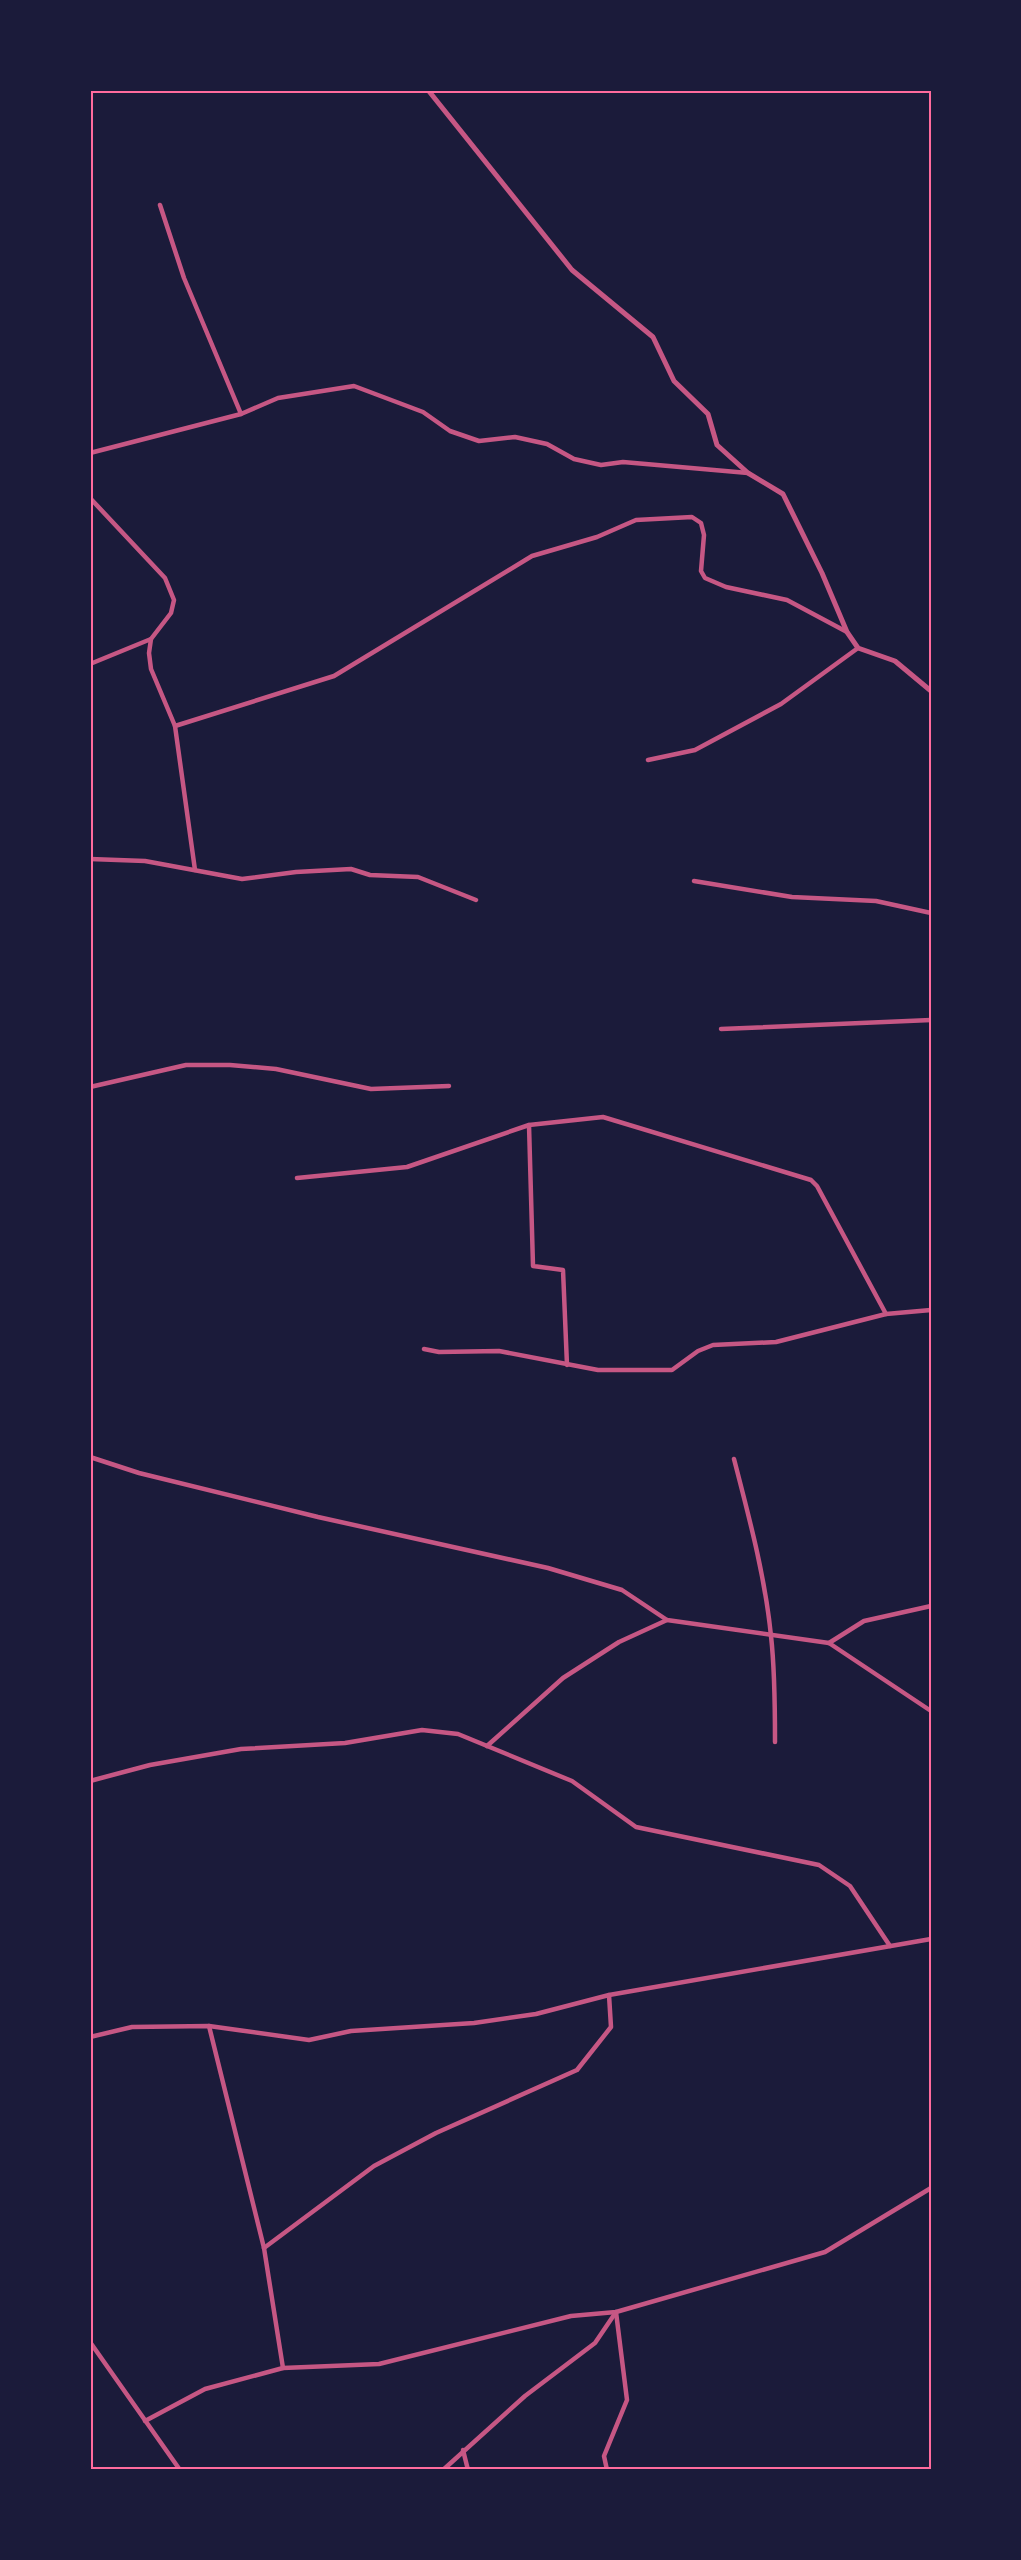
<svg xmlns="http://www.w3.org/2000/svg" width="1021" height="2560" viewBox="0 0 1021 2560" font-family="'Times New Roman',serif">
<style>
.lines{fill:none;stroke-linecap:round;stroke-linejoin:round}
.minor{stroke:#c65784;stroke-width:4.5}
.tertiary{stroke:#c65784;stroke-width:5}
.neatline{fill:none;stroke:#ff6b9d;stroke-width:2}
</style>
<rect width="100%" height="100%" fill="#1b1b3a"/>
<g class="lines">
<g class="minor">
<path d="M160,205L184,278L241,414"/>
<path d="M90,453L241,414L278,398L354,386L423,412L450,431L479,441L515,437L547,444L574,459L601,465L623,462L748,473"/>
<path d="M90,498L165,578L174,600L171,613L151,639L149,653L151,669L175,726L195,870"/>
<path d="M90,664L151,639"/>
<path d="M175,726L334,676L532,556L597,537L636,520L692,517L701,523L704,535L701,571L705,578L726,587L787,600L847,632"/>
<path d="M648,760L695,750L781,704L858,648"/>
<path d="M90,859L145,861L242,879L296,872L351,869L370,875L418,877L476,900"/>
<path d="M694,881L792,897L876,901L931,913"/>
<path d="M721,1029L931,1020"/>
<path d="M90,1087L186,1065H230L276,1069L371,1089L449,1086"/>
<path d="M529,1125L533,1266L563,1270L567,1365"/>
<path d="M297,1178L407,1167L529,1125L603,1117L811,1180L817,1186L886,1314"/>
<path d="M424,1349L439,1352L499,1351L598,1370H672L698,1351L713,1345L776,1342L886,1314L931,1310"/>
<path d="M90,1457L139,1473L318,1517L548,1568L622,1590L667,1620L829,1643L931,1711"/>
<path d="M734,1459C749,1517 765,1576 771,1636C775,1671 775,1707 775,1742"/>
<path d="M829,1643L864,1621L931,1606"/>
<path d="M487,1746L563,1678L619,1642L667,1620"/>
<path d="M90,1781L150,1765L241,1749L345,1743L422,1730L458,1734L572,1781L636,1827L819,1865L850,1886L890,1946"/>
<path d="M209,2026L264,2248L283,2368"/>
<path d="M90,2037L132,2027L209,2026L309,2040L351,2031L474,2023L536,2014L609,1995L931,1939"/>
<path d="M264,2248L374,2166L436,2133L577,2070L611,2027L609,1995"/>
<path d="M90,2342L180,2470"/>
<path d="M145,2421L205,2389L283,2368L379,2364L571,2316L616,2312L825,2252L931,2188"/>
<path d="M463,2450L468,2470"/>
<path d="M443,2470L525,2396L595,2343L616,2312"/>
<path d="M607,2470L604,2456L627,2400L616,2312"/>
</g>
<path class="tertiary" d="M428,90L572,270L653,337L674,381L708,414L717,445L748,473L783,494L822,573L847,632L858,648L895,661L931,691"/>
</g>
<rect width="1021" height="2560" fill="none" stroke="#1b1b3a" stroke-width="183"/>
<rect x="92" y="92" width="838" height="2376" class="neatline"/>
</svg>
